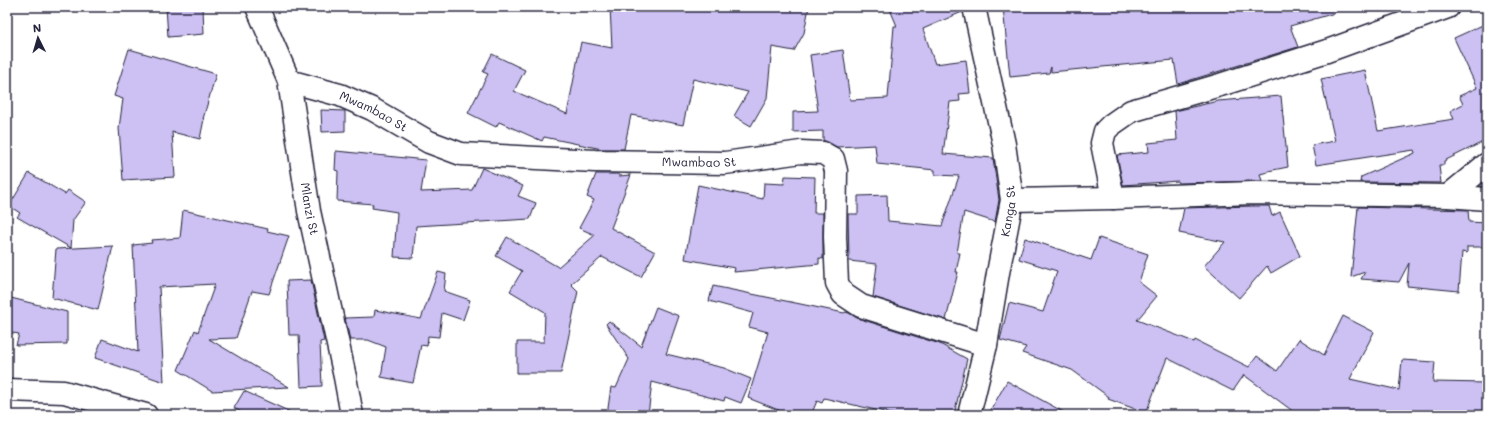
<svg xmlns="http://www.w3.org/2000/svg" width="1494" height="422" viewBox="0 0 1494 422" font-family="Mali,sans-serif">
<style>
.building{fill:#cdc0f2;stroke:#22223b}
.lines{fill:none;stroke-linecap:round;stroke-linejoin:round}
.minor-casing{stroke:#22223b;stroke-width:25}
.minor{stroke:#fff;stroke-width:22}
.labels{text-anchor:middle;stroke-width:3;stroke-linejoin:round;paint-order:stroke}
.street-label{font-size:12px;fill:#22223b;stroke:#fff}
</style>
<rect width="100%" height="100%" fill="#fff"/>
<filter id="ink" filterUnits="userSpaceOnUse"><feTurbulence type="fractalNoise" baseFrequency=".025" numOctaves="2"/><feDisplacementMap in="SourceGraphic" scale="8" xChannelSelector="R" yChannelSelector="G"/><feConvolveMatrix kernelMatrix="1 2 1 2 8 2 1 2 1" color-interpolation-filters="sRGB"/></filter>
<g filter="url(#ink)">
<g class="building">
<path d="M166,7H203L204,34L168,37Z"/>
<path d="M610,7H809L804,33L794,51L772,47L767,98L751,126L734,116L748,92L693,79L683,125L631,115L624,149H602L544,137L542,141L499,122L496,127L468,113L488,74L483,72L492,54L525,70L514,91L567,114L581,42L612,48Z"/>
<path d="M889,7H962V12L923,29L935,64L966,60L970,93L959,94L960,101L950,102L943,154L993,158L999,200L995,222L964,212L957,253H960L956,272H958L946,320L873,297L877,264L849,261L848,214H858V196L887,195L888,221L942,226L959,176L935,175V170L877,164L875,145L837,147L823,140V131L793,132V112L818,111L810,55L843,50L850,100L888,98L894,26H897Z"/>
<path d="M1003,7H1334L1335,13L1290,26L1298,47L1178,84L1174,60L1051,72V67L1049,73L1010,77Z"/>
<path d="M1487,23V140L1444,161V165H1439L1441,183L1360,182L1361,177L1415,153L1414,150L1316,165L1312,145L1335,141L1321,79L1365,70L1378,131L1454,119L1450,111L1463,104L1459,96L1477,88L1454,38Z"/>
<path d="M129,49L216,74L203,119H204L200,139L172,132L175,177L123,180L119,128L123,99L114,96Z"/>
<path d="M1281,96L1288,167L1268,171V172L1260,174L1262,181L1179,183L1178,181L1123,185L1117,155L1149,152L1148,143L1177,140L1175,111L1218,101Z"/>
<path d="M321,110L345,111V131L322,132Z"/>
<path d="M336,151L426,160L421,192L472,190L482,168L523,186L518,196L536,203L530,219L416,226L413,258L394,257L397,212L372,208L373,204L337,201L338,171L335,170Z"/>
<path d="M29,173L65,194L68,190L86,202L73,220L71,248L17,217L20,213L9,206Z"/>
<path d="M596,174H619V176L631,175L611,228L655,252L641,277L602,257L571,284L578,291L561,373H517V342H544L545,312L510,291L522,271L496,256L507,237L558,267L595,235L579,228L594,200L587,197Z"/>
<path d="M785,176L815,177L814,213H823V259L819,258V264L734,272L735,268L685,259L698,185L763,199L764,183L784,184Z"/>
<path d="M1253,206H1269L1272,216L1280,212L1300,256L1271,273L1267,266L1239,298L1204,266L1225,242L1179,233L1184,208Z"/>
<path d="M1358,207L1468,210L1469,222L1487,223V247H1467V253L1462,252L1459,291L1407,286L1409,263L1399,282L1361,279L1365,272L1351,277Z"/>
<path d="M183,210L268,229L267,231L289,236L269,294L252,291L236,338L209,339L289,387L212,391L178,370L195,330L198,332L215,284L159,287L164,382L95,358L102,339L138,352L133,245L152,243L151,240L180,238Z"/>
<path d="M1025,238L1091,260L1099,238L1148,254L1139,282L1157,296L1137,320L1194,342L1195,340L1249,367L1257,356L1277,371L1299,339L1324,355L1343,316L1374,332L1350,379L1399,390L1402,360L1435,362L1433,382L1487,383L1486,415H1298L1244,375L1233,391L1167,358L1146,413L1108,399L1109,397L1072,370L1022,353L1026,347L1000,340L1009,303L1043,312L1057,271L1019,259Z"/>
<path d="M113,246L98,310L52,298L56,249Z"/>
<path d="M438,272L446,274L444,291L470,300L463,320L442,313L439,337L428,336L427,346L421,345L413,383L381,377L386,347L368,340H350L345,318L374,317L375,310L421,319Z"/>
<path d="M311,280L324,341L320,342L322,386L301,387L299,335H289L287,281Z"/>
<path d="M713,286L844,313L845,312L849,313L857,318L940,344L967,359L954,415H897L824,398L822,403L817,401L811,415H791L748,398L768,332L749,327L753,313L709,301Z"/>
<path d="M7,297L67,312V344L16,345L19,334L7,332Z"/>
<path d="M656,307L679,316L666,354L724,368L751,379L741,403L725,397L724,401L652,382L648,415H607L611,387L616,388L629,359L606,324L609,321L641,346Z"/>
<path d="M1007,381L1069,415H988Z"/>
<path d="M244,391L297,415H246L234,408Z"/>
</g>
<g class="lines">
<defs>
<g id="minor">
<path id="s1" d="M257,7L289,81L309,211L345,377L352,415"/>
<path id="s2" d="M289,81L340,95L372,109L429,142L461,154L595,161L725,163L801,152L823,153L833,159L836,171L835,237L837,283L843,294L861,306L986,345"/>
<path d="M1448,196L1487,164"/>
<path d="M1113,198L1102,143L1105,131L1111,125L1131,111L1220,85L1327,51L1448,7"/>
<path d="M1012,200L1113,198L1253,193L1448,196L1487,199"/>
<path d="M7,390L64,392L146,415"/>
<path id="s3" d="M969,415L986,345L998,273L1012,200L1004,144L974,7"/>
</g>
</defs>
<use href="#minor" class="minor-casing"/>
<use href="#minor" class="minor"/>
</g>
</g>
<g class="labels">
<g class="street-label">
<text dy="4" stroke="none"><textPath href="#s2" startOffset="90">Mwambao St</textPath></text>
<text dy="4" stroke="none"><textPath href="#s2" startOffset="426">Mwambao St</textPath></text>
<text dy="4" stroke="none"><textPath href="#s1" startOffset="210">Mlanzi St</textPath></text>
<text dy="4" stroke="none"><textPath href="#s3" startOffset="208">Kanga St</textPath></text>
</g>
</g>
<rect width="1494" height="422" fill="none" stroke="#fff" stroke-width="24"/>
<rect x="12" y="12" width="1470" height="398" fill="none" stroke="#22223b" stroke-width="1.5" filter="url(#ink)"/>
<g transform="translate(38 38) rotate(355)" stroke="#ffffff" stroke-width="3" paint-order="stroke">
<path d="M0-3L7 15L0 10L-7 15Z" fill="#22223b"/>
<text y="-6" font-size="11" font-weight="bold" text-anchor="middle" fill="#22223b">N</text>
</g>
</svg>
